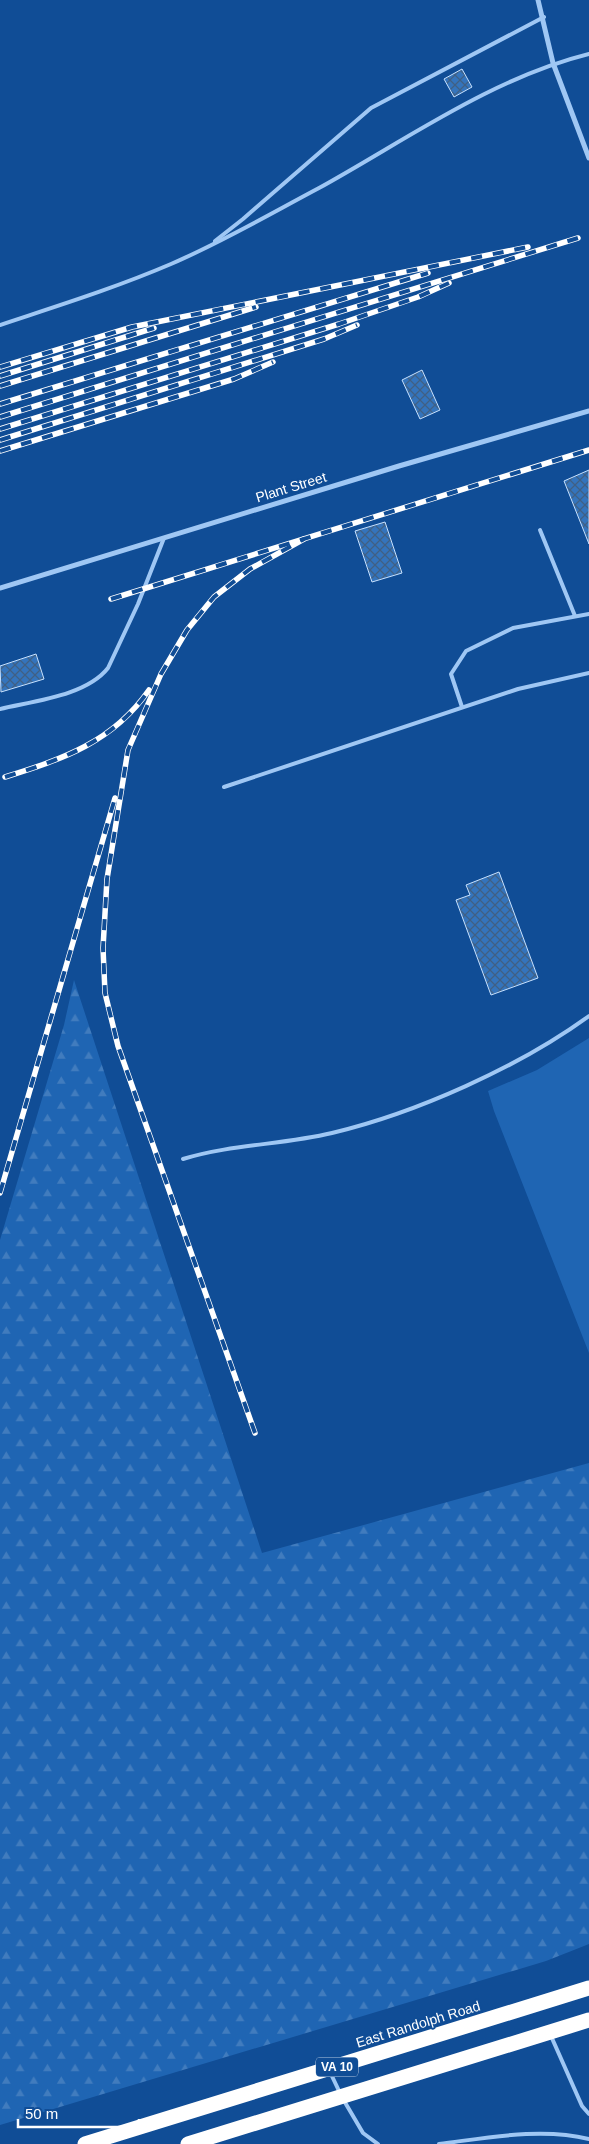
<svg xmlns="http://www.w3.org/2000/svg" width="589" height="2144" viewBox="0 0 589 2144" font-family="Arial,sans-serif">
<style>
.green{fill:#1f65b3}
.forest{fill:url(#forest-firs)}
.building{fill:url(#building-cross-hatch);stroke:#c7e1fe}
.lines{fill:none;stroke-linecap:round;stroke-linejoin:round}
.lane{stroke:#9fc7f4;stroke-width:4}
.street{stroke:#9fc7f4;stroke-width:5}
.highway{stroke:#fff;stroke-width:15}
.rail-casing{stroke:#fff;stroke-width:5.5}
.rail{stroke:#104d96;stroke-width:4;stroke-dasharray:11;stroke-linecap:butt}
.labels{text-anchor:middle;stroke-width:4;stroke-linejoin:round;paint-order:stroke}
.shield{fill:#104d96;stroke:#b7cae0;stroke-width:1}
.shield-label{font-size:12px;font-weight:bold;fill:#fff}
.street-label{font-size:14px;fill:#fff;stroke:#104d96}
</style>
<defs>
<pattern id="forest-firs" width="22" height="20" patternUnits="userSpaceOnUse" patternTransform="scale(1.25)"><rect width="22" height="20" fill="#1f65b3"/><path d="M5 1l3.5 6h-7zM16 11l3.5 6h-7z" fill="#417cbe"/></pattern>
<pattern id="building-cross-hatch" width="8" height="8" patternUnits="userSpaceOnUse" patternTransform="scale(1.25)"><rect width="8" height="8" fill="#3474bc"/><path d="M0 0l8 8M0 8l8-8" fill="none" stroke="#406084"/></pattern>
</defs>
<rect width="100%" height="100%" fill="#104d96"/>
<path class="green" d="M589,1038V1353L494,1111L488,1091L537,1070Z"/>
<path class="forest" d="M74,980L262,1553L589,1463V1944L546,1961L0,2125V1240L64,1025Z"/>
<g class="building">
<path d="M462,69L472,87L454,97L444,79Z"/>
<path d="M422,370L440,410L420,419L402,380Z"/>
<path d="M589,470V544L564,481Z"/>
<path d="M385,522L402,573L372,582L355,531Z"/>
<path d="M36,654L44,679L1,692L0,666Z"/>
<path d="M499,872L538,978L491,995L456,900L470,895L466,885Z"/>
</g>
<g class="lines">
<g class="lane">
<path d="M215,241L243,219L371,108L544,17"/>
<path d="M0,325C57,306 115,288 171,264C222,242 270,214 319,188C406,140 492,78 589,54"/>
<path d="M540,530L575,616"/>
<path d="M462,707L451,674L466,651L513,628L589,614"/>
<path d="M0,709C33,701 86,696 108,668L138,604L164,538"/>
<path d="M224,787L518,689L589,673"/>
<path d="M183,1159C232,1144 282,1145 332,1133C416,1113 519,1067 589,1016"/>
<path d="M551,2036L582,2106L589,2114"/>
<path d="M330,2072L340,2093"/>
<path d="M343,2099L363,2133L378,2144"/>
<path d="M439,2144C487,2138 541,2127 589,2139"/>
</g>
<g class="street">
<path d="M538,0L553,63L589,158"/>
<path d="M0,588L399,466L589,411"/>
</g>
<g class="highway">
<path d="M85,2144L589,1988"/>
<path d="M188,2144L589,2020"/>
</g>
<defs>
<g id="rail">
<path d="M0,367L132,327L528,247"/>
<path d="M0,376L154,328"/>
<path d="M0,386L256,307"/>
<path d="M0,404L428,273"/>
<path d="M0,417L578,238"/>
<path d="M0,429L339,324L418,297L449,283"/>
<path d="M0,440L324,339L357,325"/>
<path d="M0,451L234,379L273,362"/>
<path d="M111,599L589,450"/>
<path d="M5,777C63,759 113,742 149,690"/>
<path d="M0,1193L115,798"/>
<path d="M255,1433L118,1046L105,993L103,948L107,879L128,750L161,674L187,630L214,597L250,569L304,539"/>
</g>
</defs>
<use href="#rail" class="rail-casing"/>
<use href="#rail" class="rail"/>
</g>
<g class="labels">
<rect class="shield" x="316" y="2057.5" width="42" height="19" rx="4"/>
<g class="shield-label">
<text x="337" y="2071">VA 10</text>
</g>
<g class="street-label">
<text transform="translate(291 487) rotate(-17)" y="5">Plant Street</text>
<text transform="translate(418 2024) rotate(-17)" y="5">East Randolph Road</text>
</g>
</g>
<path d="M18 2119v8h121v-8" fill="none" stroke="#ffffff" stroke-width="2.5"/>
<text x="25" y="2119" font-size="15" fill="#ffffff" stroke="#104d96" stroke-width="4" paint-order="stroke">50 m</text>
</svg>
